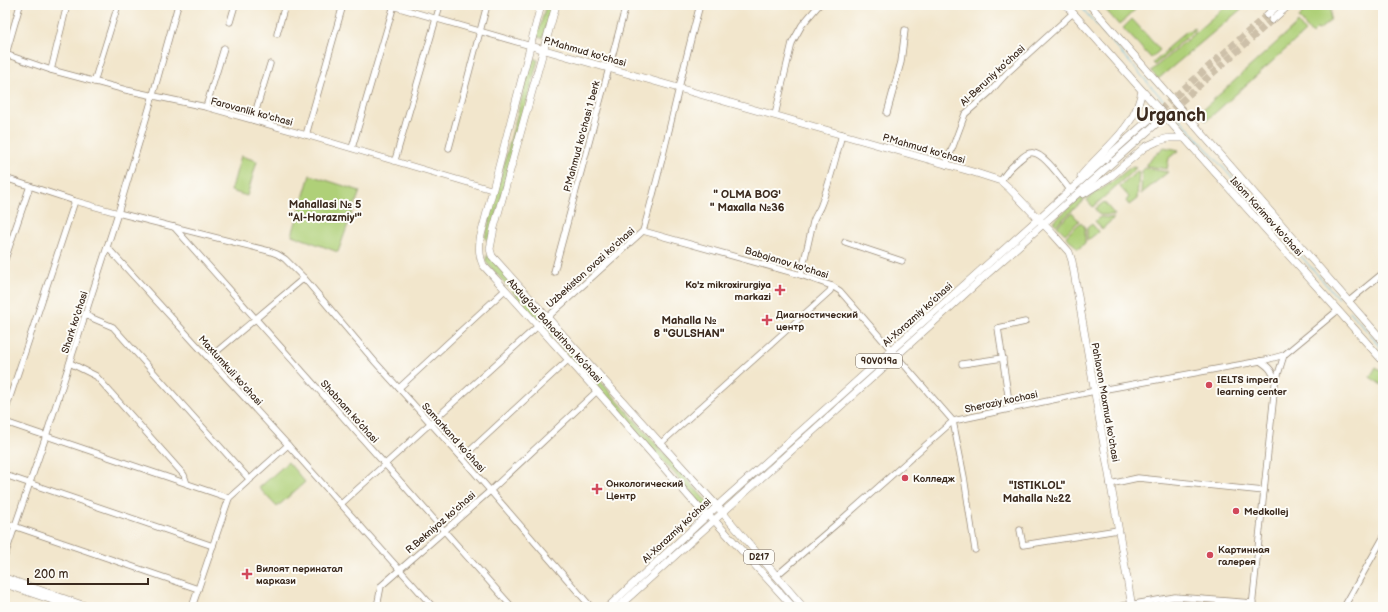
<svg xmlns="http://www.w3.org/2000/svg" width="1388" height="612" viewBox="0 0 1388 612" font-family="'Balsamiq Sans',sans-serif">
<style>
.green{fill:#afd078;stroke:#757d4b}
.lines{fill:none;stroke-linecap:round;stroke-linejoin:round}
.stream{stroke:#5db7db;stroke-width:1}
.major-tunnel{stroke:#cdc0a9;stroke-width:7;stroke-dasharray:7 3.5;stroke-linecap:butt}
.minor-casing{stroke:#968875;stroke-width:7}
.major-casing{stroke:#968875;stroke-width:8}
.minor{stroke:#fff;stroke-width:5.5}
.major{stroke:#fff;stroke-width:7}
.poi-dot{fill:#d1495b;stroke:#fdfcf7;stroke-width:1.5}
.labels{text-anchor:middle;stroke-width:4;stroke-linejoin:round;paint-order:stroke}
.shield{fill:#fdfcf7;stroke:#75695f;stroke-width:1}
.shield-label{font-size:9px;font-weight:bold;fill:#3b2a1e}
.street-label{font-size:10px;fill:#3b2a1e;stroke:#fdfcf7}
.poi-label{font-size:10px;font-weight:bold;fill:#3b2a1e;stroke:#fdfcf7;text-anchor:start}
.neighbourhood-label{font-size:11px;font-weight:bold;fill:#3b2a1e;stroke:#fdfcf7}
.town-label{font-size:18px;font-weight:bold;fill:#3b2a1e;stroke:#fdfcf7}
</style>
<rect width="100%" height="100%" fill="#fdfcf7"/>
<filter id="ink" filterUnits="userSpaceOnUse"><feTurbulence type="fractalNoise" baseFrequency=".025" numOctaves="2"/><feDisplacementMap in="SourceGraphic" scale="8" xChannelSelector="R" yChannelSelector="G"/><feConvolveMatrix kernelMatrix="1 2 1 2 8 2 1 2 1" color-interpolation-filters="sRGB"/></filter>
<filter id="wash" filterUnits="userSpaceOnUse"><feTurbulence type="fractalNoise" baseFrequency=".012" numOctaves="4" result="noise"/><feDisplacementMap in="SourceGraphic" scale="16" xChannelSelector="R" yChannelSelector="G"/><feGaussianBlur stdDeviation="0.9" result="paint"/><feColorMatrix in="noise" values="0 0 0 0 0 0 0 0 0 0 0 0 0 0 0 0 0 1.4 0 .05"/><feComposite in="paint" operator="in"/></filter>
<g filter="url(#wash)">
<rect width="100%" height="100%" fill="#f2e6cc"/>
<g class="green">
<path d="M546,5H552L543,38L537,37Z"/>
<path d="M1110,5H1138L1139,6L1119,25L1105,9Z"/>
<path d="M1227,5H1246L1158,79L1151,71Z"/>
<path d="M1307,5H1336L1331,9L1330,21L1319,30L1317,29L1312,34L1299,18Z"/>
<path d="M1132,19L1160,50L1151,58L1123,28Z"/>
<path d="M1298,23L1305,32L1206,121L1199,113Z"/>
<path d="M1194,28L1195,30L1155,65L1153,63L1167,51L1166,49L1188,30L1190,32Z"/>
<path d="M532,58L538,60L490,239L488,240L485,238V237Z"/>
<path d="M1164,147L1179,150L1169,158L1167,169L1146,166V164Z"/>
<path d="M241,156L257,161L247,196L231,191Z"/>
<path d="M1134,166L1136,168L1093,207L1087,200L1096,192L1107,186L1131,167Z"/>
<path d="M1145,168L1168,172L1141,194L1142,171Z"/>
<path d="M1137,171L1139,172L1137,199L1129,205L1126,201L1129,197L1120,187Z"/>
<path d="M310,175L360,191L338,252L292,235Z"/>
<path d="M1092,193L1056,225L1053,222L1078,200Z"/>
<path d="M1104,202L1115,215H1100L1095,209Z"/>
<path d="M1072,213L1079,221L1065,234L1057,226Z"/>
<path d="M1100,217L1114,218L1102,229L1095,221Z"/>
<path d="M1081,222L1085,228V243L1078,249L1066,236Z"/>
<path d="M1092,224L1097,230L1098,232L1087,241V228Z"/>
<path d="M487,256H490L542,316V318L538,320L486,262V258Z"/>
<path d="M547,322L549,323L709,504L705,508L543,327L544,325Z"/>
<path d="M1376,367L1383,372V386L1370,377Z"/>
<path d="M288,462L305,482L277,507L259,488Z"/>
</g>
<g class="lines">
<g class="stream">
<path d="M1079,5L1165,102"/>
<path d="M1174,112L1338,298"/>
<path d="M1350,311L1383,350"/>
</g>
</g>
</g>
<g filter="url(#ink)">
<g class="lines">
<g class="major-tunnel">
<path d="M1152,117L1267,15"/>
<path d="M1157,123L1272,20"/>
</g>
<defs>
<g id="minor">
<path d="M389,5L531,46"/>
<path d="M230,22L235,5"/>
<path d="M277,34L285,5"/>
<path d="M5,54L51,70L126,90L206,107L306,135L493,190"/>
<path d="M6,54L20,5"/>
<path d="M51,70L67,5"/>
<path d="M94,82L118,5"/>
<path d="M206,107L224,48"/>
<path d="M887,113L901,62L905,30"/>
<path d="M775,115L792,43L802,25L819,5"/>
<path d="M253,120L270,64"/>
<path d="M306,135L343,5"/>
<path d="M352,148L394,5"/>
<path d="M449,148L487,5"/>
<path d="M395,160L440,5"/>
<path d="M946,165L965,114L990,92L1007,73L1073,13"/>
<path d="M5,178L75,201L118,213L269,251L277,254L285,259L304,278L376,363L462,458L591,607"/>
<path d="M1001,181C1005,173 1010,168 1017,162C1021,159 1025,154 1030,153C1042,149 1063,181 1070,190"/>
<path d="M174,227L512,607"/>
<path d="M643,231L801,275L832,286L840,291L953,421L964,477L975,550"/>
<path d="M845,242L902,261"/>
<path d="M107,247L288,445L433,607"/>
<path d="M5,259L30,186"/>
<path d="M554,272L626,5"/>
<path d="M801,275L813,222C815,215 819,211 821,205C830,182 836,158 842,134"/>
<path d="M1349,301L1383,273"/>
<path d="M85,315L113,327L250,480"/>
<path d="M209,358L304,278"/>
<path d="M1260,361C1269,367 1273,371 1275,381"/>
<path d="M70,363L96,376L184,475L187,484"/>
<path d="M962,364L1003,358"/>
<path d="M399,388L505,290"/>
<path d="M1010,408L998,328L1025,322"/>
<path d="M5,412L75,201"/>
<path d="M5,422L229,498"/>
<path d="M660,444L830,291L832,286"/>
<path d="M462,458L568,360"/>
<path d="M5,475L213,546"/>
<path d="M1110,484L1138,478L1264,491"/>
<path d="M341,504L643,231C665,156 679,80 700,5"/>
<path d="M5,523L198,589"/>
<path d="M1020,530L1023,545L1118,530"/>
<path d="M5,555L46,436L118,213L149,109L178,5"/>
<path d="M776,576L840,521L953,421L1090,392L1266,360L1284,355L1337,311"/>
<path d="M192,607L229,498L288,445"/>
<path d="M377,607L381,586L490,491L597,391"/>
<path d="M1117,607L1175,597L1253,603"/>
<path d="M1252,607L1275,384L1284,355"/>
<path d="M1344,607L1383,538"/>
</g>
<g id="major">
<path d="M541,5L480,239C479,249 479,256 483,265L597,391L700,509L714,520L793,607"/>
<path d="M556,5L494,228L490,249L492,256L717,506L803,607"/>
<path d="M1066,5L1383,361"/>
<path d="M1090,5L1383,341"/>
<path d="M1267,15L1278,5"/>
<path d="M1272,20L1289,5"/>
<path d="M531,46L973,172L1001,181L1009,188L1053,234L1069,252L1072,261L1132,607"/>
<path d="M1081,176C1098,155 1122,137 1134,114C1138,107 1140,99 1142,91"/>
<path d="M1083,194L1110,177L1145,147L1158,141L1169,138H1184"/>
<path d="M5,578L88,607"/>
<path d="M5,584L73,607"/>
<path d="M608,607L725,499L1152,117"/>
<path d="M618,607L987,274L1157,123"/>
</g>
</defs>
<use href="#minor" class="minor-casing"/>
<use href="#major" class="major-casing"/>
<use href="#minor" class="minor"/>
<use href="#major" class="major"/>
</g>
</g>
<g class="poi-dot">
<path d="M778 284h4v4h4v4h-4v4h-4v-4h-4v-4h4z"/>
<path d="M765 314h4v4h4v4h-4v4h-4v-4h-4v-4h4z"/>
<circle cx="1209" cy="385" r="4"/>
<circle cx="905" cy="478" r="4"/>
<path d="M595 483h4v4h4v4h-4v4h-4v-4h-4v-4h4z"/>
<circle cx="1236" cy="511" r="4"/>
<circle cx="1210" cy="555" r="4"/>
<path d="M245 568h4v4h4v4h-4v4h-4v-4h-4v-4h4z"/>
</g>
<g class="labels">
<g class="shield">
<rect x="856" y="354" width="46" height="14" rx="3"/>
<rect x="744" y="550" width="30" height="14" rx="3"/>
</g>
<g class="shield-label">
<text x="879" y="364">90V019a</text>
<text x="759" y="560">D217</text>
</g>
<g class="street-label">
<text transform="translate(585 51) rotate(16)" y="4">P.Mahmud ko'chasi</text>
<text transform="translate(992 75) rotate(-43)" y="4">Al-Beruniy ko’chasi</text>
<text transform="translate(252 111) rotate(15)" y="4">Farovanlik ko'chasi</text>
<text transform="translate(581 136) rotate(-75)" y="4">P.Mahmud ko'chasi 1 berk</text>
<text transform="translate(924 148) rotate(16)" y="4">P.Mahmud ko'chasi</text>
<text transform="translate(1267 216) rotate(48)" y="4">Islom Karimov ko'chasi</text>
<text transform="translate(787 262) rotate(17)" y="4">Babajanov ko'chasi</text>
<text transform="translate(590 267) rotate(-42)" y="4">Uzbekiston ovozi ko'chasi</text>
<text transform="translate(917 314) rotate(-42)" y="4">Al-Xorazmiy ko’chasi</text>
<text transform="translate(74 322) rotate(-72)" y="4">Shark ko'chasi</text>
<text transform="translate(555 330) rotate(48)" y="4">Abdug’ozi Bahodirhon ko’chasi</text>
<text transform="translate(231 370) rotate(48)" y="4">Mаxtumkuli ko'chasi</text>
<text transform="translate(1001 401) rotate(-12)" y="4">Sheroziy kochasi</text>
<text transform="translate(1106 402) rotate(80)" y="4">Pahlavon Maxmud ko'chasi</text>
<text transform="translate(350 411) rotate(48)" y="4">Shabnam ko’chasi</text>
<text transform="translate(454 437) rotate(48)" y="4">Samarkand ko’chasi</text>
<text transform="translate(440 522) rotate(-41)" y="4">R.Bekniyoz ko'chasi</text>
<text transform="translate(676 530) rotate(-43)" y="4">Al-Xorazmiy ko’chasi</text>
</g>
<g class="poi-label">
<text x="771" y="288" text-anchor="end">Ko'z mikroxirurgiya<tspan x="771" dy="12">markazi</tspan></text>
<text x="776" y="318">Диагностический<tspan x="776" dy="12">центр</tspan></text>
<text x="1217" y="383">IELTS impera<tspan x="1217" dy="12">learning center</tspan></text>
<text x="913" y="482">Колледж</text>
<text x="606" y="487">Онкологический<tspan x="606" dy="12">Центр</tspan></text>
<text x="1244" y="515">Medkollej</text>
<text x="1218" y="553">Картинная<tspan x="1218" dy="12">галерея</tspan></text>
<text x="256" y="572">Вилоят перинатал<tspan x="256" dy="12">маркази</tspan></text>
</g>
<g class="neighbourhood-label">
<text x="747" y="198">" OLMA BOG'<tspan x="747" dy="13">" Maxalla №36</tspan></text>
<text x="325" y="208">Mahallasi № 5<tspan x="325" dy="13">"Аl-Horazmiy'"</tspan></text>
<text x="689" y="324">Mahalla №<tspan x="689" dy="13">8 "GULSHAN"</tspan></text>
<text x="1037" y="489">"ISTIKLOL"<tspan x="1037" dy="13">Mahalla №22</tspan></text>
</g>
<g class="town-label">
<text x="1171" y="121">Urganch</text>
</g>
</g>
<rect width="1388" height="612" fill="none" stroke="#fdfcf7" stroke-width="20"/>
<path d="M28 578v6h120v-6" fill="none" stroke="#3b2a1e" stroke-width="2"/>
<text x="34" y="578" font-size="12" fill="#3b2a1e" stroke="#fdfcf7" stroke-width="3" paint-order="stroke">200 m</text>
</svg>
